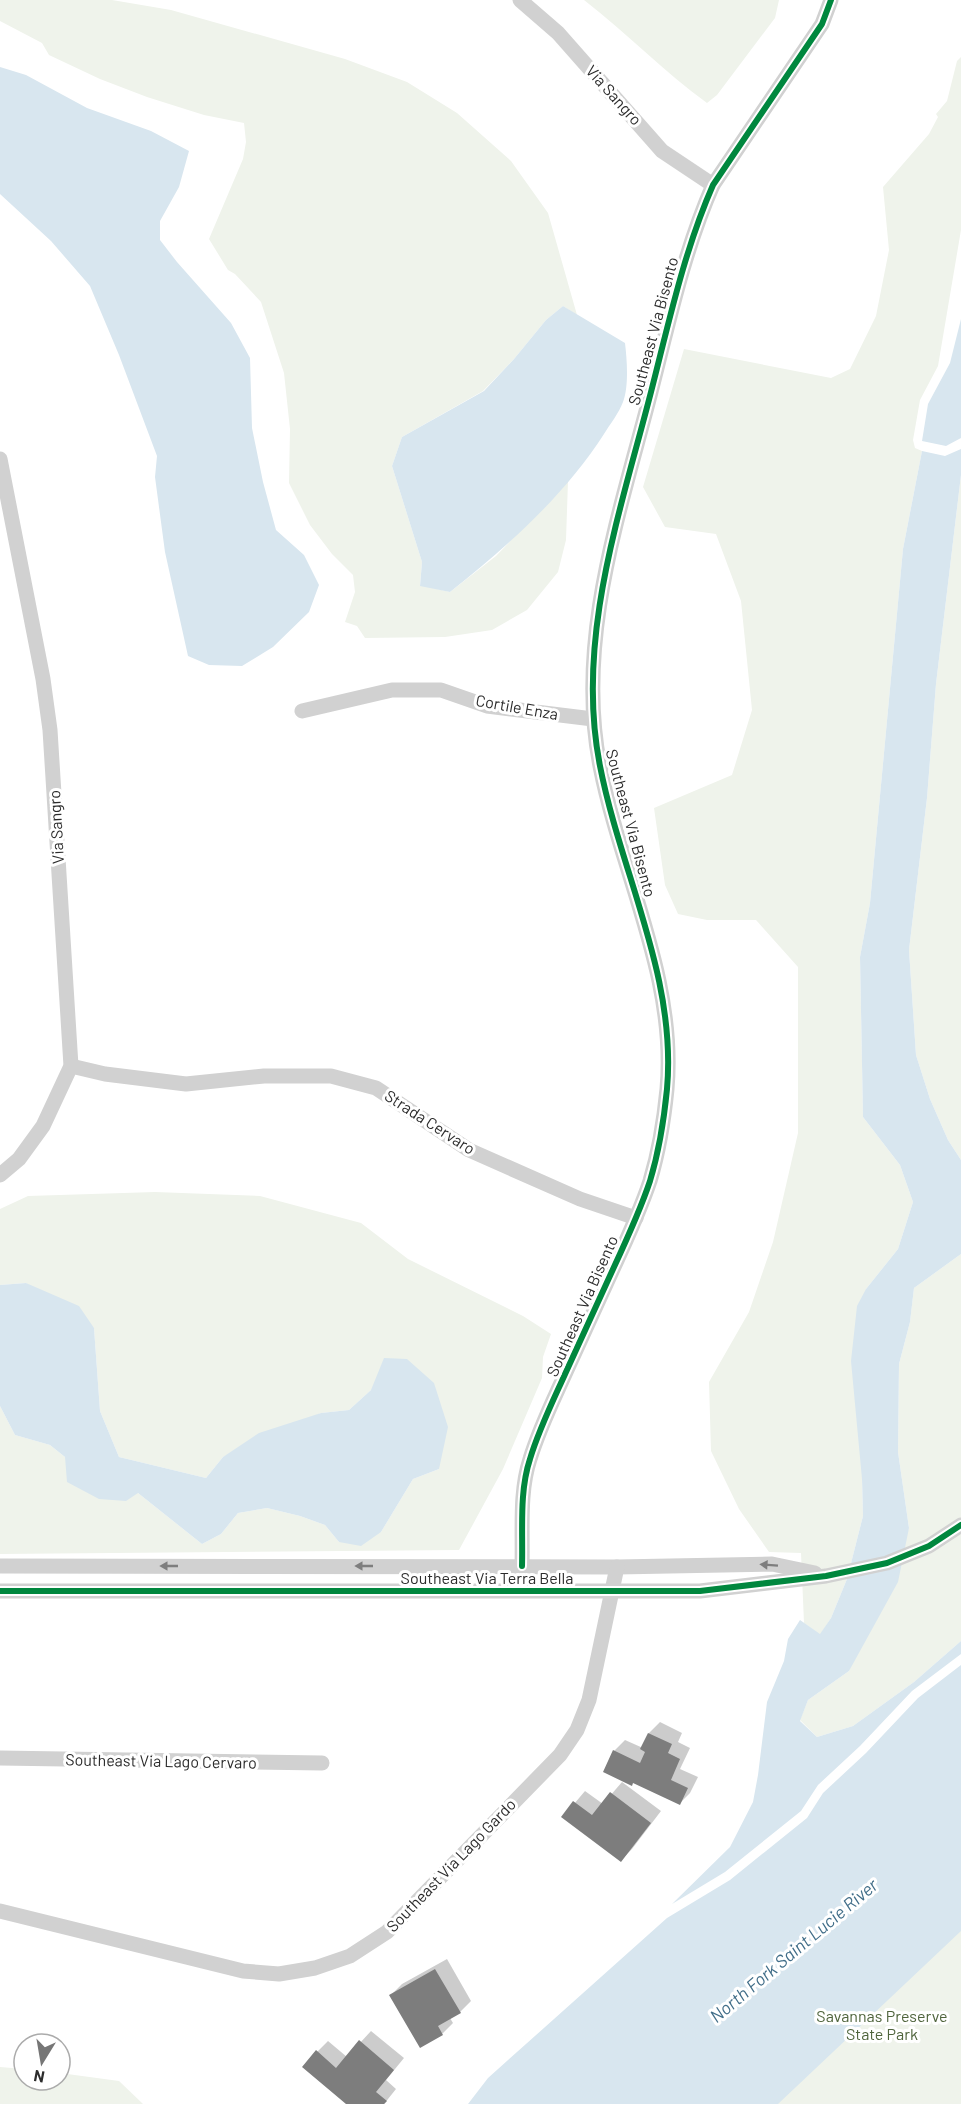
<svg xmlns="http://www.w3.org/2000/svg" width="961" height="2104" viewBox="0 0 961 2104" font-family="Barlow,sans-serif">
<style>
.green{fill:#eff3eb}
.water{fill:#d8e6ef}
.shadow{fill:#0003}
.building{fill:#7d7d7d}
.lines{fill:none;stroke-linecap:round;stroke-linejoin:round}
.street{stroke:#d1d1d1;stroke-width:15}
.cycleway-casing{stroke:#fff;stroke-width:10}
.cycleway{stroke:#00873e;stroke-width:6}
.oneway{fill:#7e7e7e}
.labels{text-anchor:middle;stroke-width:6;stroke-linejoin:round;paint-order:stroke}
.street-label{font-size:16px;fill:#2c2c2c;stroke:#fff}
.park-label{font-size:16px;fill:#4f643c;stroke:#fff}
.water-label{font-size:18px;font-style:italic;fill:#406d88;stroke:#fff}
</style>
<rect width="100%" height="100%" fill="#fff"/>
<g class="green">
<path d="M0,0H112L171,10L345,59L407,82L457,113L511,161L548,213L577,315L563,306L546,320L514,359L483,391L402,437L392,466L422,562L420,585L450,592L496,556L568,481L566,540L558,572L527,610L492,630L445,637L365,638L357,626L345,622L355,592L353,575L332,554L310,525L289,483L290,429L284,373L261,302L235,274L228,270L209,239L243,159L246,142L244,123L204,115L147,97L100,79L49,55L42,43L0,21Z"/>
<path d="M584,0H779L775,18L717,95L707,103C664,72 627,33 584,0Z"/>
<path d="M961,57V230L938,366L920,400L913,440L915,448L922,451L903,549L870,903L860,957L863,1117L900,1165L913,1202L898,1249L866,1289L862,1479L863,1516L847,1579L831,1618L820,1635L804,1623L801,1553L769,1552L739,1509L711,1451L709,1382L749,1312L773,1242L798,1133V967L756,920H707L678,914L665,885L654,808L732,775L752,710L741,601L716,534L665,527L643,487L684,349L831,378L850,369L876,316L889,250L883,187L929,134L938,117L936,114L947,101L957,61Z"/>
<path d="M961,475V1160L948,1140L930,1099L916,1055L909,950L927,798L936,684Z"/>
<path d="M155,1192L260,1196L361,1223L408,1259L523,1316L551,1334L543,1357L542,1378L503,1469L459,1550L0,1554V1406L15,1435L50,1445L65,1457L138,1493L202,1544L221,1534L238,1513L267,1508L300,1516L325,1525L339,1542L381,1532L413,1479L439,1469L371,1390L349,1410L321,1413L223,1457L206,1478L119,1457L100,1411L94,1328L26,1283L0,1285V1209L28,1196Z"/>
<path d="M961,1254V1641L914,1682L853,1726L817,1737L800,1720L808,1700L849,1671L909,1528L898,1452L899,1364L910,1322L914,1288Z"/>
<path d="M961,1839V2104H683Z"/>
<path d="M0,2067L24,2069V2080H60V2073L119,2081L143,2104H0Z"/>
</g>
<g class="water">
<path d="M0,67L26,75L87,108L151,131L189,151L179,187L160,221V240L177,262L231,323L250,358L252,428L263,482L276,530L304,555L319,585L309,612L273,647L242,666L209,665L188,656L165,552L155,477L157,456L119,355L90,286L51,241L0,194Z"/>
<path d="M563,306L625,343C627,360 629,386 623,402C619,413 610,424 604,434C564,496 508,546 450,592L420,586L422,562L392,466L402,437L484,391L514,359L546,320Z"/>
<path d="M961,319V438L946,446L922,441L928,404L950,363Z"/>
<path d="M961,449V475L936,684L927,798L909,950L916,1055L930,1099L948,1140L961,1160V1254L914,1288L910,1322L899,1364L898,1452L909,1528L898,1582L849,1671L808,1700L800,1721L817,1737L853,1726L914,1682L961,1641V1654L912,1691L860,1746L818,1785L801,1811L725,1872L672,1904L730,1847L753,1802L758,1775L767,1702L784,1661L788,1639L800,1620L820,1634L831,1618L847,1579L863,1516L862,1479L851,1361L857,1306L866,1289L898,1249L913,1202L900,1165L863,1117L860,957L870,903L903,549L922,451L945,456Z"/>
<path d="M26,1283L79,1306L94,1328L100,1411L119,1457L206,1478L223,1457L259,1433L321,1413L349,1410L371,1390L384,1358L407,1359L434,1383L448,1427L439,1469L413,1479L381,1532L361,1546L339,1542L325,1525L300,1516L267,1508L238,1513L221,1534L202,1544L138,1493L126,1501L99,1499L67,1482L65,1457L50,1445L15,1435L0,1406V1285Z"/>
<path d="M961,1665V1931L778,2104H468L488,2078L667,1918L730,1880L807,1818L823,1793L866,1753L918,1698Z"/>
</g>
<g class="shadow">
<path d="M660,1722L682,1733L678,1742L690,1748L680,1769L698,1777L690,1793L679,1804L614,1751L625,1740L643,1748L649,1733Z"/>
<path d="M622,1782L661,1811L632,1849L621,1860L563,1817L585,1791L603,1804Z"/>
<path d="M447,1959L471,2001L460,2012L450,2018L453,2023L442,2034L391,1995L402,1984Z"/>
<path d="M371,2031L404,2058L386,2080L396,2089L384,2104H348L317,2052L328,2041L347,2057Z"/>
</g>
<g class="building">
<path d="M648,1733L672,1744L668,1753L680,1759L671,1780L688,1788L680,1805L633,1783L632,1786L603,1772L613,1750L640,1763L645,1752L640,1749Z"/>
<path d="M610,1792L651,1823L621,1862L561,1817L573,1801L592,1815Z"/>
<path d="M435,1969L461,2013L438,2026L443,2035L420,2048L389,1995Z"/>
<path d="M359,2040L394,2070L376,2092L387,2101L384,2104H346L302,2067L316,2050L336,2068Z"/>
</g>
<g class="lines">
<g class="street">
<path d="M520,0L558,33L662,151L713,185"/>
<path d="M0,459L43,679L50,730L71,1066L43,1126L19,1159L0,1175"/>
<path d="M302,711L392,690H441L487,706L593,719"/>
<path d="M71,1066L105,1074L186,1084L264,1076H331L376,1088L469,1150L580,1199L636,1218"/>
<path d="M0,1566L617,1567L772,1564L815,1573"/>
<path d="M522,1566C523,1531 519,1492 530,1459C539,1429 553,1401 566,1372C582,1337 598,1302 614,1267C627,1239 640,1211 650,1181C659,1151 664,1120 667,1089C677,977 621,874 600,766C575,640 620,513 651,392C669,322 684,251 713,185L822,24L831,0"/>
<path d="M0,1591H700L826,1576L887,1563L929,1546L961,1525"/>
<path d="M0,1758L322,1763"/>
<path d="M0,1911L243,1971L279,1974L315,1968L350,1956L387,1932L560,1755L577,1730L589,1700L617,1567"/>
</g>
<defs>
<g id="cycleway">
<path d="M522,1566C523,1531 519,1492 530,1459C539,1429 553,1401 566,1372C582,1337 598,1302 614,1267C627,1239 640,1211 650,1181C659,1151 664,1120 667,1089C677,977 621,874 600,766C575,640 620,513 651,392C669,322 684,251 713,185L822,24L831,0"/>
<path d="M0,1591H700L826,1576L887,1563L929,1546L961,1525"/>
</g>
</defs>
<use href="#cycleway" class="cycleway-casing"/>
<use href="#cycleway" class="cycleway"/>
</g>
<defs><path id="oneway-solid" d="M-6-.8H1V-3.2L6.5 0L1 3.2V.8H-6Z" transform="scale(1.5)"/></defs>
<g class="oneway">
<use href="#oneway-solid" transform="translate(769 1565) rotate(-176)"/>
<use href="#oneway-solid" transform="translate(169 1566) rotate(-180)"/>
<use href="#oneway-solid" transform="translate(364 1566) rotate(180)"/>
</g>
<g class="labels">
<g class="street-label">
<text transform="translate(614 95) rotate(48)" y="6">Via Sangro</text>
<text transform="translate(653 331) rotate(-75)" y="6">Southeast Via Bisento</text>
<text transform="translate(517 707) rotate(10)" y="6">Cortile Enza</text>
<text transform="translate(631 823) rotate(75)" y="6">Southeast Via Bisento</text>
<text transform="translate(56 827) rotate(-93)" y="6">Via Sangro</text>
<text transform="translate(430 1122) rotate(33)" y="6">Strada Cervaro</text>
<text transform="translate(582 1306) rotate(-66)" y="6">Southeast Via Bisento</text>
<text x="487" y="1584">Southeast Via Terra Bella</text>
<text transform="translate(161 1761) rotate(1)" y="6">Southeast Via Lago Cervaro</text>
<text transform="translate(451 1865) rotate(-46)" y="6">Southeast Via Lago Gardo</text>
</g>
<g class="park-label">
<text x="882" y="2022">Savannas Preserve<tspan x="882" dy="18">State Park</tspan></text>
</g>
<g class="water-label">
<text transform="translate(794 1951) rotate(-40)" y="6">North Fork Saint Lucie River</text>
</g>
</g>
<g transform="translate(42 2062) rotate(191)"><circle r="28" fill="#ffffff" stroke="#ababab" stroke-width="1.5"/>
<path d="M0-4.5L10 22L0 15L-10 22Z" fill="#767676"/>
<text y="-9" font-size="16" font-weight="bold" text-anchor="middle" fill="#2c2c2c">N</text>
</g>
</svg>
